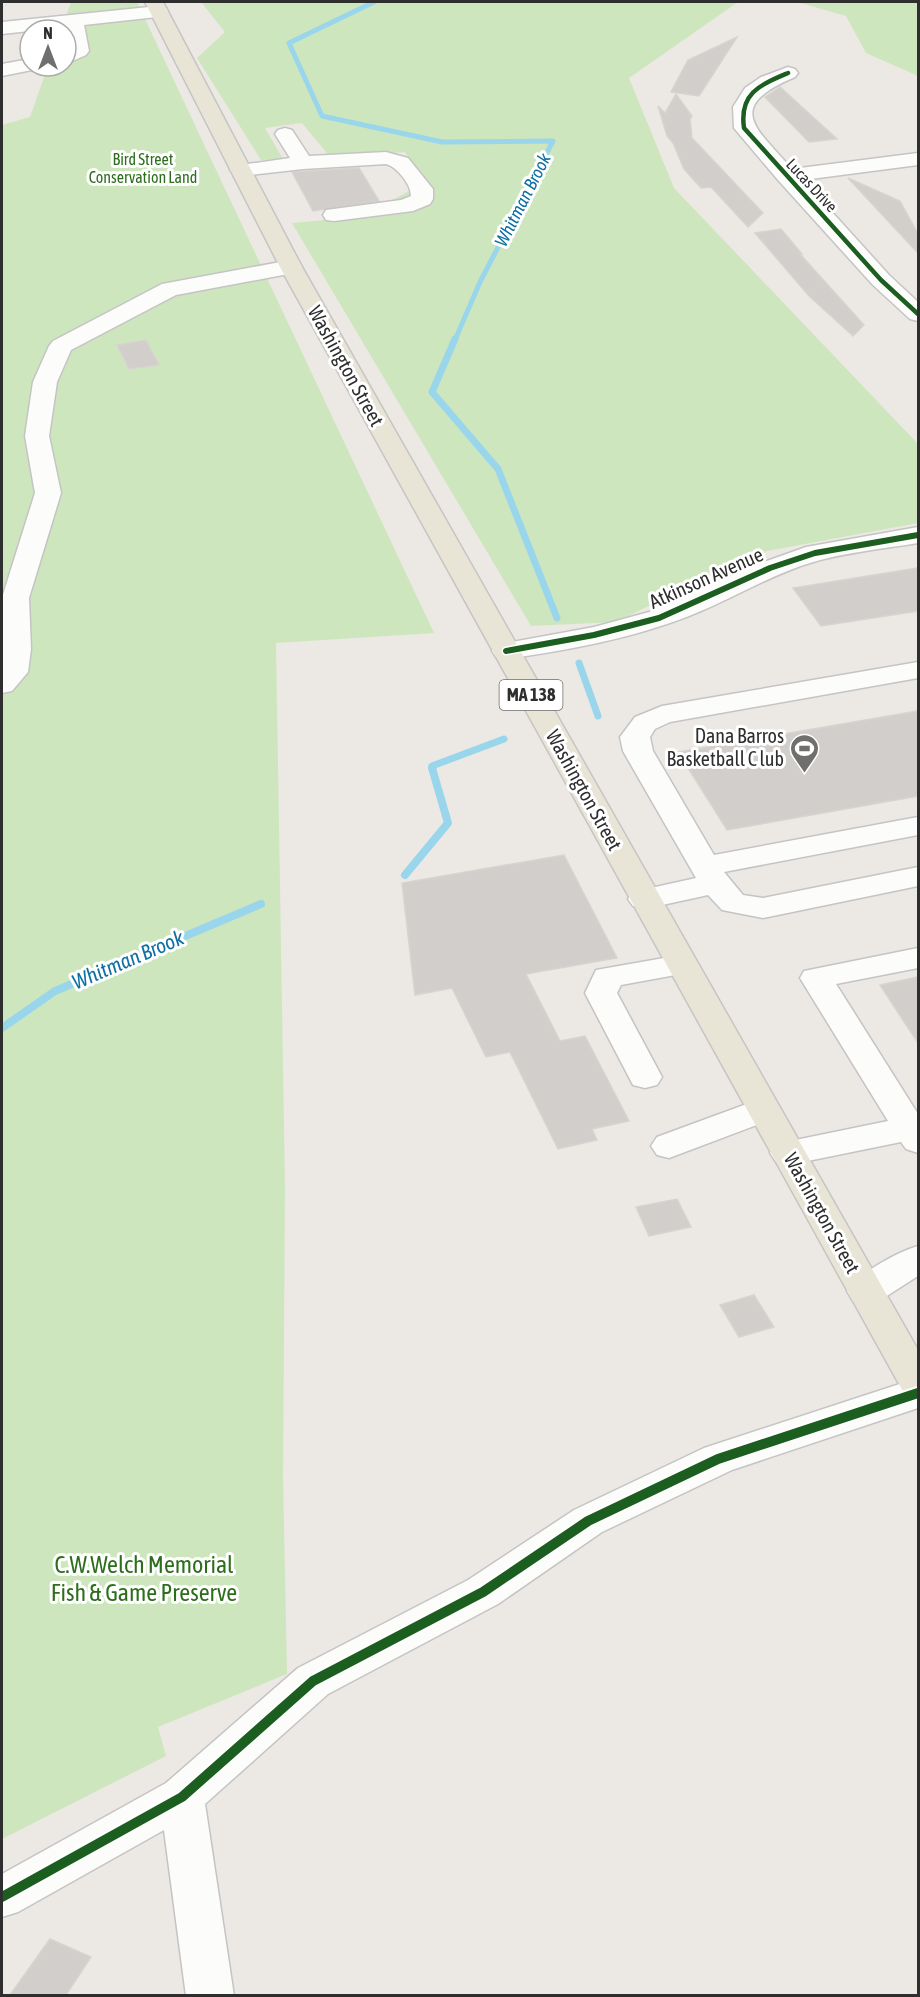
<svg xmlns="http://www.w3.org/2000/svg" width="920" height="1997" viewBox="0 0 920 1997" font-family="'Asap Condensed',sans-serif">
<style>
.green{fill:#cee6be}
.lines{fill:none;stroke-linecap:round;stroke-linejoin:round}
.stream-far2{stroke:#99d6ec;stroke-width:5}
.stream-far1{stroke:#99d6ec;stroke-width:7}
.stream{stroke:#99d6ec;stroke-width:8}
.building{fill:#d1cecb;stroke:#d7d4d0;stroke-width:1.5}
.minor-casing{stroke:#c5c4c5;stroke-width:3}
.major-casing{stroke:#c6c5c4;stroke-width:3}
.minor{fill:#fcfcfb;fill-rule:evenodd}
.major{fill:#e8e4d6;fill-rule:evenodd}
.cycleway-far2-casing{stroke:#fff;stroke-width:7}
.cycleway-far1-casing{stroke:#fff;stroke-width:9}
.cycleway-casing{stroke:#fff;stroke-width:14}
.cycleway-far2{stroke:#1b5e20;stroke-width:4.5}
.cycleway-far1{stroke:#1b5e20;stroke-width:6}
.cycleway{stroke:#1b5e20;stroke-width:10}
.labels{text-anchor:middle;stroke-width:6;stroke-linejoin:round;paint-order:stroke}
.far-park-label{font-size:16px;fill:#2c6e1b;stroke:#fff}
.far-street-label{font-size:16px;fill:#2e2e2e;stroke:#fff}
.far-water-label{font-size:18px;font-style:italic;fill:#0d6fa3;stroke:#fff}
.shield{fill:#fff;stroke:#6d6d6d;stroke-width:1.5}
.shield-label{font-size:18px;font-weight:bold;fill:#2e2e2e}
.street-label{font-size:20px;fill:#2e2e2e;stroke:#fff}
.poi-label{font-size:20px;fill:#2e2e2e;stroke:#fff;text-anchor:end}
.water-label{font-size:21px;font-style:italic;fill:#0d6fa3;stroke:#fff}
.near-park-label{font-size:24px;fill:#2c6e1b;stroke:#fff}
</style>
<rect width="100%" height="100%" fill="#ece8e4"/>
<g class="green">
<path d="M71,2H137L434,633L276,643L285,1188L283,1476L287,1674L158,1727L166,1756L2,1839V125L30,117L48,66H66V30H61Z"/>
<path d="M201,2H738L629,78L674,188L918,444V523L757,553L616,622L531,626L292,223L359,217L423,184L405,152L331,158L302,123L265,128L283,159L261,160L197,58L225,32Z"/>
<path d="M797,2H918V76L866,53L846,16Z"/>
</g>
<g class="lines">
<path class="stream-far2" d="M374,2L289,43L322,116L442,142L553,141L480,282L455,340"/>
<g class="stream-far1">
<path d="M455,339L432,392L498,469L557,618"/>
<path d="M579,663L598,716"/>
<path d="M433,769L432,766L504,739"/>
</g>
<g class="stream">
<path d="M405,875L448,823L432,768"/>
<path d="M2,1028L55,991L261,904"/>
</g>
</g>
<g class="building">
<path d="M737,37L699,96L671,92L688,60Z"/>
<path d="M780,87L837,139L809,142L765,97Z"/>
<path d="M676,94L692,116L690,119L692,138L763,213L748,227L711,187L701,188L684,169L673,143L667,136L658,106L665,113Z"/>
<path d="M359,168L379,201L313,211L292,172Z"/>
<path d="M848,178L900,201L918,234V253Z"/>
<path d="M781,229L802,254H800L864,325L853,336L809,296L755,233Z"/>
<path d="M146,340L159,365L129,369L117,345Z"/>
<path d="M918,568V611L821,626L793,588Z"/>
<path d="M918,711V796L727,830L678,752Z"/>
<path d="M564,855L617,958L526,974L560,1041L585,1036L629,1121L592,1129L597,1140L558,1149L510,1052L486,1057L452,988L415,995L402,883Z"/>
<path d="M918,977V1043L880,985Z"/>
<path d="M677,1199L691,1227L649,1236L636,1207Z"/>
<path d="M754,1295L774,1327L739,1337L720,1305Z"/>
<path d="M50,1939L91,1957L66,1995H10Z"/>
</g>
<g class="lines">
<defs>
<g id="minor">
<path d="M159,6L166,8L168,12L166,16L84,25L89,51L86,55L66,64V50L69,48L66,27L2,34V22Z"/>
<path d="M30,59V66H39L37,69L2,76V64Z"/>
<path d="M788,67L795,69L798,73L795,77C724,107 755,127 792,169L918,153V165L803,180L889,275L918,302V321L910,319L873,285L778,180L734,128L733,107L745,88L761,77Z"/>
<path d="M285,128L292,130L309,156L386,152L393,154L408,158L433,189V199L430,204L413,211L334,221L326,220L323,215L326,210L401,200L411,196C411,184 397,167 386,164L303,169L241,176L234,174L230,170L234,166L290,158L275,134L278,130Z"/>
<path d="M291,260L299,262L302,267L299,272L176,295L71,350L57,382L49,436L61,493L29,598L31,649L28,672L12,691L2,693V598L35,493L25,436L33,382L49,346L53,341L162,284Z"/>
<path d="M918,527V543C883,549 845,552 810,563C768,576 730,600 689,616C630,639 568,650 506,659L496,657L492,651L496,645L594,627L649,612L761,563L806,547Z"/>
<path d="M918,662V678L670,722L655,729L650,737L653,751L714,855L918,817V835L724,872L743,895L763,898L918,867V886L763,918L722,910L708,895L644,909L633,906L628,899L633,892L696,878L623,751L620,737L635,717L662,706Z"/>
<path d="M918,948V968L836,984L918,1114V1153L906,1149L901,1142L788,1165L776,1162L770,1153L776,1144L888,1121L800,978L804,971Z"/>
<path d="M681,955L692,958L697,965L692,972L621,985L617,993L662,1077L657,1085L645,1088L633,1085L585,993L596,970Z"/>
<path d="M763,1098L775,1102L780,1110L775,1118L669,1158L657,1155L651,1146L657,1137Z"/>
<path d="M918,1246V1276L879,1301L866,1305L853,1301L847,1291C858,1273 898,1252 918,1246Z"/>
<path d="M918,1378V1408L732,1470L602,1532L498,1604L328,1694L205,1804L234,1996H186L164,1830L18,1912L2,1917V1874L166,1783L298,1668L468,1580L574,1510L704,1448Z"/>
</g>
<path id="major" d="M145,2H163L302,267L918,1350V1397L904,1393L280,267Z"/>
</defs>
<use href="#minor" class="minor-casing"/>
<use href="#major" class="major-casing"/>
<use href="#minor" class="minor"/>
<use href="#major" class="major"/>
<defs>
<path id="cycleway-far2" d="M788,73C760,85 739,93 744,128L881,280L918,314"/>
<path id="cycleway-far1" d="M506,651L594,635L659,618L770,568L815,553L918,535"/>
<path id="cycleway" d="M2,1897L182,1797L313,1681L483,1592L588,1521L718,1459L918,1393"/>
</defs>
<use href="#cycleway-far2" class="cycleway-far2-casing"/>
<use href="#cycleway-far1" class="cycleway-far1-casing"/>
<use href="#cycleway" class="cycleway-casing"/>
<use href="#cycleway-far2" class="cycleway-far2"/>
<use href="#cycleway-far1" class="cycleway-far1"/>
<use href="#cycleway" class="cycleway"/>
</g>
<defs>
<symbol id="stadium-pin" viewBox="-11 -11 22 30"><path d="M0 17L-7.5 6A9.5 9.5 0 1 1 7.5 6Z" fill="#706f6e" stroke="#fff"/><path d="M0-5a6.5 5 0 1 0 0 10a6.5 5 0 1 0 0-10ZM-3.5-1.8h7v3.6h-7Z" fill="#fff"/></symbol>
</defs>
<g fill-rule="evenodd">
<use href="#stadium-pin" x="788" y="732" width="33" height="45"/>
</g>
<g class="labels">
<g class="far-park-label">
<text x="143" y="165">Bird Street<tspan x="143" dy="18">Conservation Land</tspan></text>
</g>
<g class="far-street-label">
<text transform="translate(812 185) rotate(47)" y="6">Lucas Drive</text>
</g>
<g class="far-water-label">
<text transform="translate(523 200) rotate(-63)" y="6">Whitman Brook</text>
</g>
<rect class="shield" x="499.5" y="680" width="63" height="30" rx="4.5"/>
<g class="shield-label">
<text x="531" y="701">MA 138</text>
</g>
<g class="street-label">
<text transform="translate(346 366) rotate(61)" y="7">Washington Street</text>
<text transform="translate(706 578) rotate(-24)" y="7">Atkinson Avenue</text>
<text transform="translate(584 790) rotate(61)" y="7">Washington Street</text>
<text transform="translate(822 1213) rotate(61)" y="7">Washington Street</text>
</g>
<g class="poi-label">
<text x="784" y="743">Dana Barros<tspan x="784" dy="23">Basketball C lub</tspan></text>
</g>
<g class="water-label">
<text transform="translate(128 960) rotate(-23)" y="7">Whitman Brook</text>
</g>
<g class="near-park-label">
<text x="144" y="1573">C.W.Welch Memorial<tspan x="144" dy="28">Fish &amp; Game Preserve</tspan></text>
</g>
</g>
<rect width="920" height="1997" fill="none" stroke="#2e2e2e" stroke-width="6"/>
<g transform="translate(48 48)"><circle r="28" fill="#ffffff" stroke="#ababab" stroke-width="1.5"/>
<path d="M0-4.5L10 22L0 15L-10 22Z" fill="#706f6e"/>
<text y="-9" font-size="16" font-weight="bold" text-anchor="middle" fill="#2e2e2e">N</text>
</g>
</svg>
